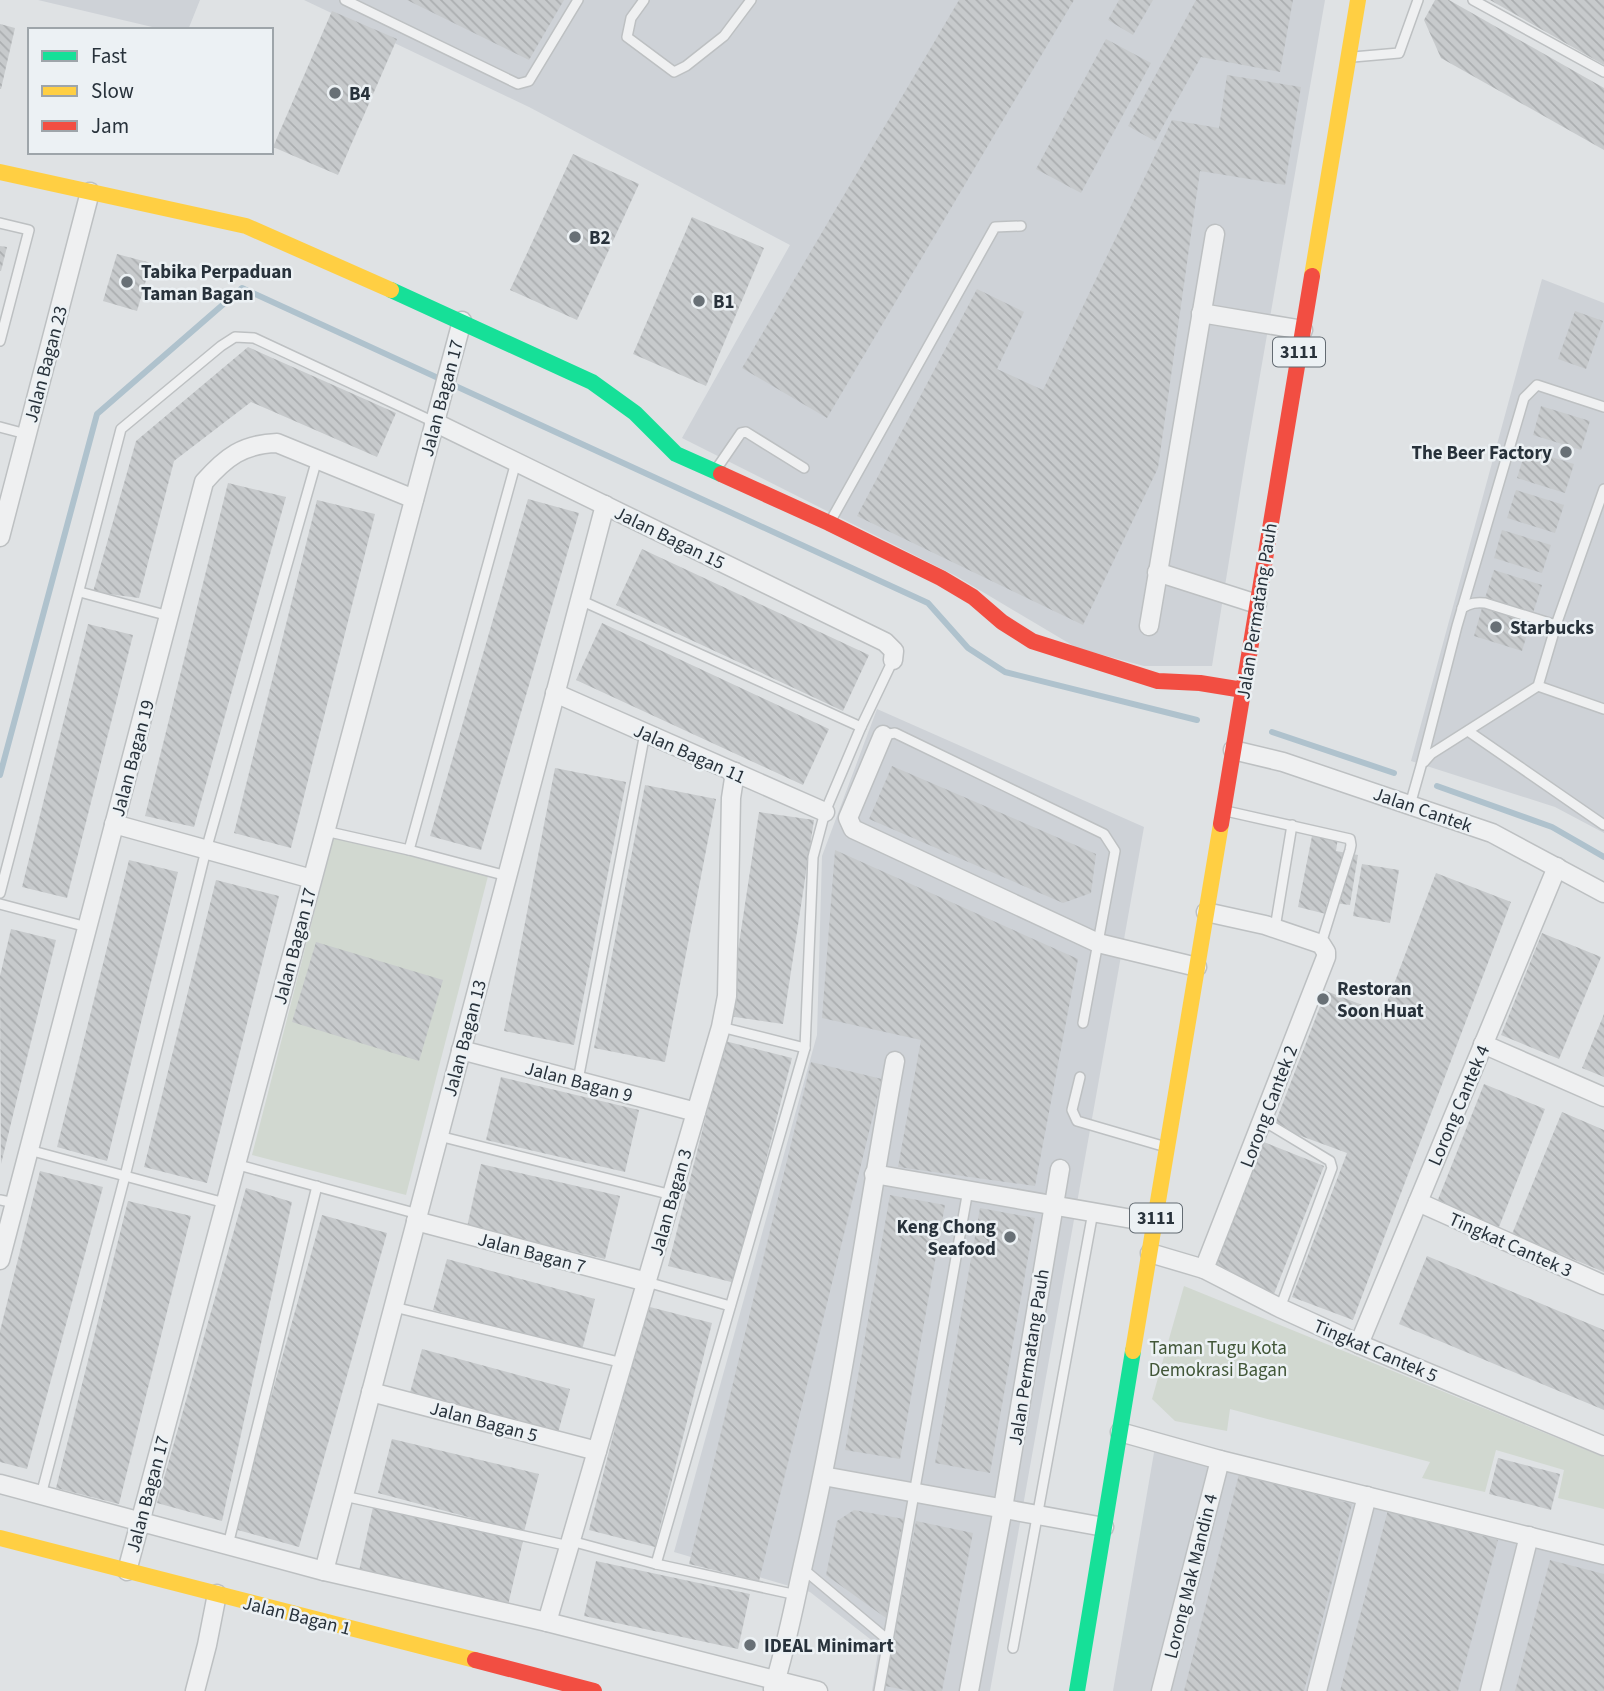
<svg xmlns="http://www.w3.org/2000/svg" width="1604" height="1691" viewBox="0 0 1604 1691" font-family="'Source Sans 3',sans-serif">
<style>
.built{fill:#ced2d7}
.green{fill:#d1d8d0}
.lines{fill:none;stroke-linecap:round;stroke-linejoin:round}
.stream{stroke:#afc2cd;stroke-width:6}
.building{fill:url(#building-back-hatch)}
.lane-casing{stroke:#bdc0c2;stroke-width:12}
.street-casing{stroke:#bdc0c2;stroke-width:21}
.lane{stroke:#eff0f1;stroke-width:9}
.street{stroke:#eff0f1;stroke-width:18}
.fast{stroke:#16e098;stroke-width:16}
.slow{stroke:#ffcf43;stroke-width:16}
.jam{stroke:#f24e42;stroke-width:16}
.poi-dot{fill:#687076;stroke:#ecf1f4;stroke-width:2.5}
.labels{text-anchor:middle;stroke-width:5;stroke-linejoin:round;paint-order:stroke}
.shield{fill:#ecf1f4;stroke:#636b72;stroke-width:2}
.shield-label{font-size:18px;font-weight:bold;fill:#28323b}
.poi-label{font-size:19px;font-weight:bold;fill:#28323b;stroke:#ecf1f4;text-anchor:start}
.street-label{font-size:19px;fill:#28323b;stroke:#ecf1f4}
.park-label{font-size:19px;fill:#415637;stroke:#ecf1f4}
</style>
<defs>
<pattern id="building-back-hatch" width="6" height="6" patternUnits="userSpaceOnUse" patternTransform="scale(1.75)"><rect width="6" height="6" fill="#c7cacc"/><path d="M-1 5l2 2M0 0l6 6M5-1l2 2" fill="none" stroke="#abaeb0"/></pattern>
</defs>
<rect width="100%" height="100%" fill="#dfe2e4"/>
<g class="built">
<path d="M38,0H200L188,30H165Z"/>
<path d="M304,0H1325L1246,456L1212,666H1144L1077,648L956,576L682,438L790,245L529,107Z"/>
<path d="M1542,279L1604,303V833L1555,807L1411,761Z"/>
<path d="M877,709L1144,827L990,1691H872L879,1646L810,1592L674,1552L817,1035L822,856Z"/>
<path d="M1156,1441L1604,1551V1691H1113Z"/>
</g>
<g class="green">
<path d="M334,836L488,876L406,1195L252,1155Z"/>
<path d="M1184,1286L1604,1457V1509L1558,1498L1564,1470L1496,1450L1485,1492L1422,1478L1430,1462L1230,1409L1227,1431L1175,1421L1152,1399Z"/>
</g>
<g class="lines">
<g class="stream">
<path d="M1272,732L1394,773"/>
<path d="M0,775L97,414L242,288L928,603L968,648L1005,672L1197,720"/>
<path d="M1437,786L1552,827L1604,857"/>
</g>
</g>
<g class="building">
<path d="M407,0H564L529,60Z"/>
<path d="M959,0H1074L827,418L742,368Z"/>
<path d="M1119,0H1153L1133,35L1108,20Z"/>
<path d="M1196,0H1293L1280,72L1201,57L1155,141L1128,126Z"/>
<path d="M1435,0H1449L1604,88V150L1441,58L1424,20Z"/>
<path d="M1490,0H1604V65Z"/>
<path d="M332,11L397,39L338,175L273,147Z"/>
<path d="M0,24L15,28L1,89H0Z"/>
<path d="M1106,39L1151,63L1081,193L1036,169Z"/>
<path d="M1227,75L1301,87L1285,185L1200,171L1158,468L1083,625L857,516L977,289L1024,312L997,369L1043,390L1172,120L1219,128Z"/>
<path d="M573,154L639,184L577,320L510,290Z"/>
<path d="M692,217L764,248L706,386L633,354Z"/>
<path d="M0,246L7,247L1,271H0Z"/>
<path d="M117,254L151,263L137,311L103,301Z"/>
<path d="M1575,311L1603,321L1586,369L1558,359Z"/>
<path d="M248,347L396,413L377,457L251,402L174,461L139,598L93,592L136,441Z"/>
<path d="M1541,406L1590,421L1581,450L1533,435Z"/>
<path d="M1526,449L1574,464L1565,493L1517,478Z"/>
<path d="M228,483L286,497L194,827L145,816Z"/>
<path d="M1516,490L1564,505L1555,533L1507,518Z"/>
<path d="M528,499L579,513L481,850L430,836Z"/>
<path d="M317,500L375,514L291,848L234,833Z"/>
<path d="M1502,530L1551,545L1542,573L1494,558Z"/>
<path d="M642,549L869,655L843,711L616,605Z"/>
<path d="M1494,570L1542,585L1533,613L1485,598Z"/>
<path d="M1482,608L1531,622L1522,651L1474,636Z"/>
<path d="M602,623L829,729L803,785L576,680Z"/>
<path d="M88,624L133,635L67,898L22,887Z"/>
<path d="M892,766L1096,854L1091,893L1063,903L869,819Z"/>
<path d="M555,768L626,782L574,1045L504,1031Z"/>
<path d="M645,785L716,799L665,1062L594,1048Z"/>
<path d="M759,812L814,820L783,1024L728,1016Z"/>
<path d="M1314,826L1339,831L1336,851L1358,855L1350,905L1327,902L1326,914L1298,907Z"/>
<path d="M835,850L1078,959L1035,1186L898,1167L921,1040L822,1018Z"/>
<path d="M129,860L178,872L107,1161L57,1147Z"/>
<path d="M1362,864L1399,870L1390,923L1353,916Z"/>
<path d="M1436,873L1511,902L1353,1320L1292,1297L1347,1153L1274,1126L1326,991L1383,1013Z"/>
<path d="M216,880L279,896L207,1183L144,1167Z"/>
<path d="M11,929L56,940L1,1164L0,976Z"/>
<path d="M1542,933L1601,957L1559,1059L1501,1035Z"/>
<path d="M316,942L443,980L419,1061L292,1022Z"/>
<path d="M1604,1014V1077L1582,1068Z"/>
<path d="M725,1041L792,1058L735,1283L668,1266Z"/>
<path d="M811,1062L882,1079L759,1581L689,1564Z"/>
<path d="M501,1077L639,1110L625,1172L486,1140Z"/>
<path d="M1484,1084L1545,1109L1499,1227L1437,1202Z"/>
<path d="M1562,1112L1604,1130V1272L1512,1234Z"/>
<path d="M1259,1140L1324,1166L1274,1294L1209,1268Z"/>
<path d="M481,1164L620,1196L605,1259L467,1227Z"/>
<path d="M40,1171L103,1187L27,1469L0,1462V1331Z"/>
<path d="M246,1188L292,1202L222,1521L157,1503Z"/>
<path d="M890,1195L945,1205L900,1459L845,1450Z"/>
<path d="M128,1201L191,1216L119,1504L56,1488Z"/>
<path d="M980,1208L1035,1218L990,1473L935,1463Z"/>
<path d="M322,1215L387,1233L299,1547L234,1529Z"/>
<path d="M1427,1256L1604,1330V1410L1399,1324Z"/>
<path d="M447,1259L595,1299L582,1350L433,1310Z"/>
<path d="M646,1306L712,1323L655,1547L589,1530Z"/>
<path d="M422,1349L570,1389L556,1440L408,1400Z"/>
<path d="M392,1439L539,1474L524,1532L378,1493Z"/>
<path d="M1498,1458L1560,1474L1551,1510L1489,1494Z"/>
<path d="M1239,1474L1352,1504L1304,1691H1184Z"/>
<path d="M373,1507L523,1541L508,1605L359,1571Z"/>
<path d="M854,1510L904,1519L886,1618L826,1575L837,1521Z"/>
<path d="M1388,1510L1498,1540L1458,1691H1340Z"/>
<path d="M916,1521L973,1533L942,1691H910L885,1686Z"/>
<path d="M1550,1560L1604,1574V1691H1515Z"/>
<path d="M596,1561L750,1594L738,1649L584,1616Z"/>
</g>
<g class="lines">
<defs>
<g id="lane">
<path d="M345,0L518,84L529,81L578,0"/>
<path d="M644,0L631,18L627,37L674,72L686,66L724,36L751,0"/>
<path d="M1473,0L1604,72"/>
<path d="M1353,57L1399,53L1418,0"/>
<path d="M0,223L29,230L0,341"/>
<path d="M0,427L26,434"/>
<path d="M715,471L741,433L746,432L804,468"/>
<path d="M830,522L995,227L1021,226"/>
<path d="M80,592L169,616"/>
<path d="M580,600L861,727"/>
<path d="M1462,608C1471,603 1476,602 1485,603L1556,625"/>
<path d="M1538,686L1604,709"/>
<path d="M1468,731L1604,825"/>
<path d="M883,735L895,733L1104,834L1115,851L1083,1023"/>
<path d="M1424,762L1431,754L1538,686L1556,625L1604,489"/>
<path d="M1410,805L1421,766L1457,626L1524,398L1537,385L1604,407"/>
<path d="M1226,811L1350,839L1351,845L1350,850L1321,944"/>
<path d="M325,831L409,850L507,876"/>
<path d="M409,850L516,462"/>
<path d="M0,893L121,429L221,346L235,337L254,338L434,422"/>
<path d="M0,904L87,927"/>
<path d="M1275,928L1292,825"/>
<path d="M721,1027L805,1048"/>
<path d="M1080,1077L1072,1110L1077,1121L1166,1147"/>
<path d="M578,1080L645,733"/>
<path d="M1262,1120L1330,1161L1332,1168L1280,1308"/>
<path d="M439,1136L672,1195"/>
<path d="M29,1150L225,1203"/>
<path d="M235,1164L418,1214"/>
<path d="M0,1200L15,1203"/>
<path d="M647,1282L730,1306"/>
<path d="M394,1307L623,1363"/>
<path d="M41,1495L125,1176L206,850L317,459"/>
<path d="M344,1496L569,1546"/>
<path d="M571,1541L656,1564L797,1595"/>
<path d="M228,1545L317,1186"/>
<path d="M656,1564L805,1048L813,857L825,812L861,727L893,660"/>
<path d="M802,1568L888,1640"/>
<path d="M1013,1648L1093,1212"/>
<path d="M879,1691L968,1190"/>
</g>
<g id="street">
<path d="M1201,313L1303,330"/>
<path d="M434,422L885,642L894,651L893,660"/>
<path d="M0,537L90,192"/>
<path d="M1157,572L1257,604"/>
<path d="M1149,626L1215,234"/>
<path d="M555,693L825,812"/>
<path d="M883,735L848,818L853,829L1098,943L1197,967"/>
<path d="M1233,750L1283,762L1492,833L1604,893"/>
<path d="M114,824L312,879"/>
<path d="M1483,1044L1604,1097"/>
<path d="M461,1050L696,1112"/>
<path d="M874,1174L1155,1223"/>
<path d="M1418,1202L1604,1285"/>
<path d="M416,1221L647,1282"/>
<path d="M1150,1253L1204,1269L1280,1308L1359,1344L1604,1446"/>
<path d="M0,1260L204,482C226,457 243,444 277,443L414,499"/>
<path d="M1204,1269L1326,957V952L1321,944L1265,925L1206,912"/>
<path d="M1359,1344L1557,867"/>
<path d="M371,1392L597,1451"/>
<path d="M1120,1432L1220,1460L1604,1555"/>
<path d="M823,1476L1104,1527"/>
<path d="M0,1484L324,1571L547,1622L818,1691"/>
<path d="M127,1571L462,321"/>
<path d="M324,1571L605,505"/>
<path d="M547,1622L721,1027L727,996L731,798L735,772"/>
<path d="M773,1689C787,1645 795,1600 805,1556C843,1392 865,1226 895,1061"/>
<path d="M195,1691L207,1645L217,1594"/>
<path d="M969,1691L1003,1508L1060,1169"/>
<path d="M1161,1691L1220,1460"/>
<path d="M1317,1691L1367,1496"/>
<path d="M1490,1691L1529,1536"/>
</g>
</defs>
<use href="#lane" class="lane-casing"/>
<use href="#street" class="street-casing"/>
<use href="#lane" class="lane"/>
<use href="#street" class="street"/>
<g class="fast">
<path d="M391,290L592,382L635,413L676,454L721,474"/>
<path d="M1077,1691L1133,1351"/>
</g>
<g class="slow">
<path d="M0,172L246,226L391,290"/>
<path d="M1312,276L1358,0"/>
<path d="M1133,1351L1221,824"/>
<path d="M0,1538L475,1660"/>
</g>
<g class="jam">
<path d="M721,474L829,523L941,578L973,597L1002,622L1032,641L1158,681L1200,683L1243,690"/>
<path d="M1221,824L1312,276"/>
<path d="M475,1660L594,1691"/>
</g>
</g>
<g class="poi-dot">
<circle cx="335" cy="93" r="7"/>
<circle cx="575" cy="237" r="7"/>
<circle cx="127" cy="282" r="7"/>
<circle cx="699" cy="301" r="7"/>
<circle cx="1566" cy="452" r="7"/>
<circle cx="1496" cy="627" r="7"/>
<circle cx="1323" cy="999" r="7"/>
<circle cx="1010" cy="1237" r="7"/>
<circle cx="750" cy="1645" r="7"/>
</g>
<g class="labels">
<g class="shield">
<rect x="1273" y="337.5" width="52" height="29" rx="5"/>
<rect x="1130" y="1203.5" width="52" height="29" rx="5"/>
</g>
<g class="shield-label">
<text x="1299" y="358">3111</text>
<text x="1156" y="1224">3111</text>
</g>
<g class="poi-label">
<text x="349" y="100">B4</text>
<text x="589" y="244">B2</text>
<text x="141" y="278">Tabika Perpaduan<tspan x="141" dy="22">Taman Bagan</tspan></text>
<text x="713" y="308">B1</text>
<text x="1552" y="459" text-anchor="end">The Beer Factory</text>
<text x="1510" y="634">Starbucks</text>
<text x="1337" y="995">Restoran<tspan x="1337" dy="22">Soon Huat</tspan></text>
<text x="996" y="1233" text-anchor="end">Keng Chong<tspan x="996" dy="22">Seafood</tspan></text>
<text x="764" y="1652">IDEAL Minimart</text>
</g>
<g class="street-label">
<text transform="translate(45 364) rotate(-75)" y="7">Jalan Bagan 23</text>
<text transform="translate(441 398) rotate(-75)" y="7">Jalan Bagan 17</text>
<text transform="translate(670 537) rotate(26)" y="7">Jalan Bagan 15</text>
<text transform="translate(1256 611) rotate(-81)" y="7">Jalan Permatang Pauh</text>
<text transform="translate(690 753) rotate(24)" y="7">Jalan Bagan 11</text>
<text transform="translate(132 758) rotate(-75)" y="7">Jalan Bagan 19</text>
<text transform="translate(1423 809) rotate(19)" y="7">Jalan Cantek</text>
<text transform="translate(294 946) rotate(-75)" y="7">Jalan Bagan 17</text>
<text transform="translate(464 1038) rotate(-75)" y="7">Jalan Bagan 13</text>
<text transform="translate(579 1081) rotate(15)" y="7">Jalan Bagan 9</text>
<text transform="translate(1458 1105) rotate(-67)" y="7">Lorong Cantek 4</text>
<text transform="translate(1268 1106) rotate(-69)" y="7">Lorong Cantek 2</text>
<text transform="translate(670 1202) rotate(-74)" y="7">Jalan Bagan 3</text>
<text transform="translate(1511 1244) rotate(24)" y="7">Tingkat Cantek 3</text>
<text transform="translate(532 1252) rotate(15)" y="7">Jalan Bagan 7</text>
<text transform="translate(1376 1350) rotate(23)" y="7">Tingkat Cantek 5</text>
<text transform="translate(1028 1357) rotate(-81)" y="7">Jalan Permatang Pauh</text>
<text transform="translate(484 1421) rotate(15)" y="7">Jalan Bagan 5</text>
<text transform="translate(147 1494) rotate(-75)" y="7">Jalan Bagan 17</text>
<text transform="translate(1190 1576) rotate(-76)" y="7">Lorong Mak Mandin 4</text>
<text transform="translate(297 1615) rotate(14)" y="7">Jalan Bagan 1</text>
</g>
<g class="park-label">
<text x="1218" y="1354">Taman Tugu Kota<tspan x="1218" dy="22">Demokrasi Bagan</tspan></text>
</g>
</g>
<rect x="28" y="28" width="245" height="126" fill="#ecf1f4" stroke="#9ea5aa" stroke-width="2"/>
<rect x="42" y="51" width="35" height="10" fill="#16e098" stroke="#9ea5aa" stroke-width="2"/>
<text x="91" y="63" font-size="21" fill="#28323b">Fast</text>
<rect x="42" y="86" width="35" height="10" fill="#ffcf43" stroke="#9ea5aa" stroke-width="2"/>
<text x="91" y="98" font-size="21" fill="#28323b">Slow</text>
<rect x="42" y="121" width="35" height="10" fill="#f24e42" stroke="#9ea5aa" stroke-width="2"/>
<text x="91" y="133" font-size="21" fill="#28323b">Jam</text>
</svg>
